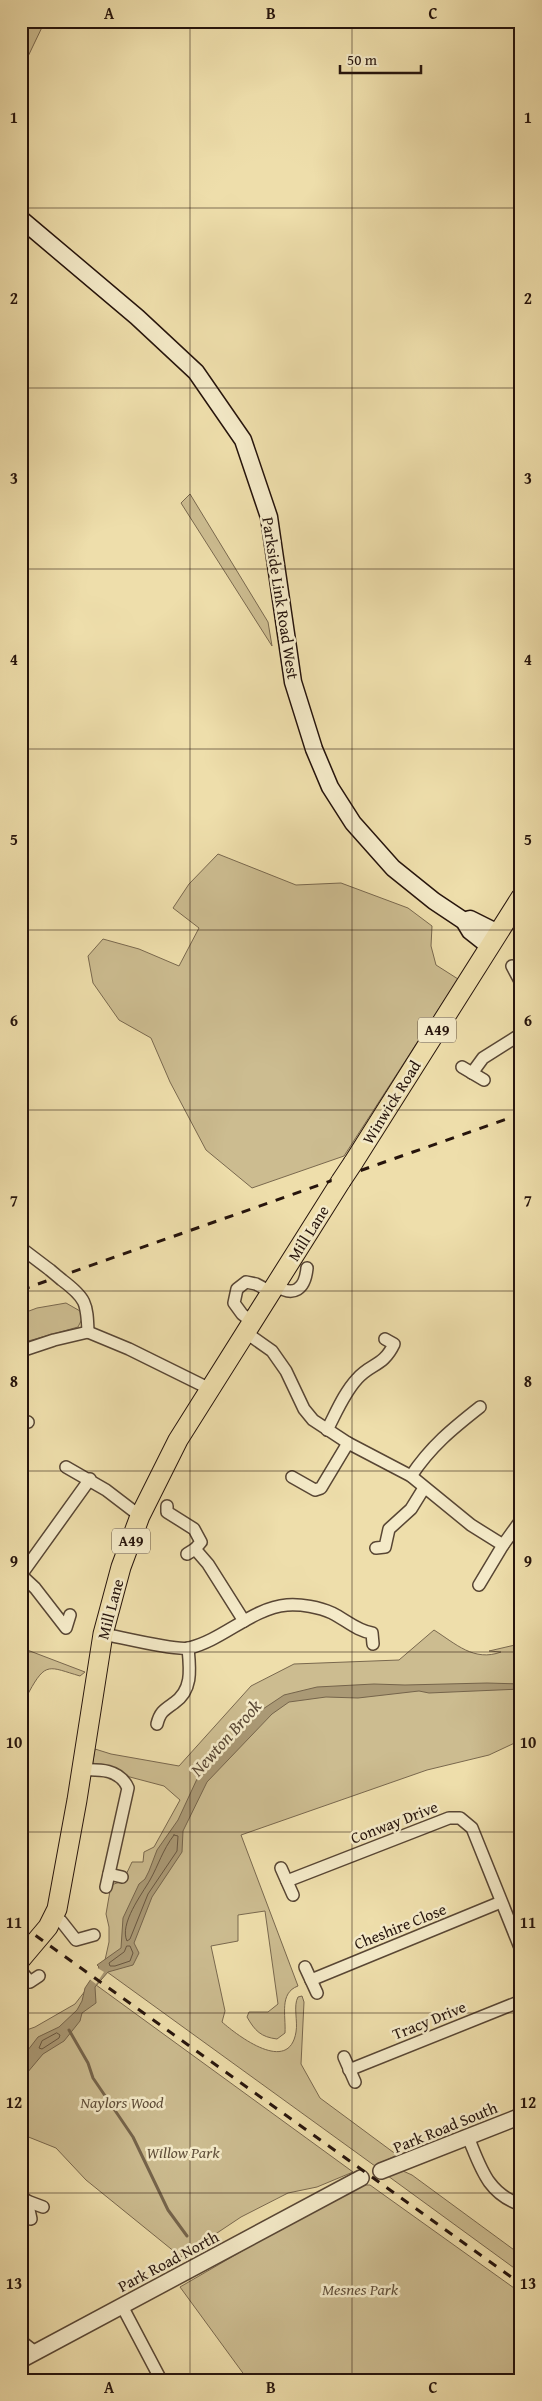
<svg xmlns="http://www.w3.org/2000/svg" width="542" height="2401" viewBox="0 0 542 2401" font-family="'Gentium Book Plus',serif">
<style>
.green{fill:#ccbc90;stroke:#79684e}
.water{fill:#aa9975;stroke:#75644b}
.pier{fill:#eedeab}
.lines{fill:none;stroke-linecap:round;stroke-linejoin:round}
.shore{stroke:#685640;stroke-width:1}
.stream{stroke:#75644b;stroke-width:3}
.minor-casing{stroke:#584634;stroke-width:14}
.tertiary-casing{stroke:#584634;stroke-width:18}
.secondary-casing{stroke:#26140c;stroke-width:19}
.primary-casing{stroke:#26140c;stroke-width:21}
.minor{stroke:#f4eac8;stroke-width:11}
.tertiary{stroke:#f4eac8;stroke-width:15}
.secondary{stroke:#f4eac8;stroke-width:16}
.primary{stroke:#eedeab;stroke-width:19}
.rail{stroke:#26140c;stroke-width:3;stroke-dasharray:9 9;stroke-linecap:butt}
.minor-bridge-casing{stroke:#584634;stroke-width:14;stroke-linecap:butt}
.primary-bridge-casing{stroke:#26140c;stroke-width:21;stroke-linecap:butt}
.minor-bridge{stroke:#f4eac8;stroke-width:11}
.primary-bridge{stroke:#eedeab;stroke-width:19}
.grid{fill:none;stroke:#26140c;stroke-width:1;stroke-opacity:0.55}
.labels{text-anchor:middle;stroke-width:5;stroke-linejoin:round;paint-order:stroke}
.shield{fill:#f4eac8;stroke:#645444;stroke-width:1}
.shield-label{font-size:15px;font-weight:bold;fill:#26140c}
.street-label{font-size:16px;fill:#26140c;stroke:#f4eac8}
.park-label{font-size:16px;font-style:italic;fill:#604f3a;stroke:#f4eac8}
.water-label{font-size:18px;font-style:italic;fill:#5b4936;stroke:#f4eac8}
.neatline{fill:none;stroke:#26140c;stroke-width:2}
.grid-label{font-size:16px;text-anchor:middle;font-weight:bold;fill:#26140c}
</style>
<rect width="100%" height="100%" fill="#eedeab"/>
<filter id="stains"><feTurbulence type="fractalNoise" baseFrequency=".004" numOctaves="4"/><feColorMatrix values="0 0 0 0 .2 0 0 0 0 .09 0 0 0 0 .02 0 0 0 .5 -.17"/></filter>
<radialGradient id="worn" r=".72"><stop offset=".6" stop-color="#630" stop-opacity="0"/><stop offset="1" stop-color="#630" stop-opacity=".3"/></radialGradient>
<g class="green">
<path d="M21,21H45L21,71Z"/>
<path d="M190,494L268,622L272,646L181,503Z"/>
<path d="M218,854L296,885L341,883L408,908L432,926L431,946L436,965L458,979L344,1156L252,1188L206,1150L170,1082L151,1038L119,1020L93,983L88,956L103,939L139,949L179,966L199,928L173,908L189,884Z"/>
<path d="M66,1303L80,1311L82,1319L78,1327L21,1343V1314L37,1308Z"/>
<path d="M434,1630C456,1644 474,1662 501,1652L489,1651L515,1645L521,1637V1740L489,1755L427,1770L241,1835L298,1986C279,1993 286,2015 285,2033L277,2039C261,2037 255,2031 247,2017L249,2012H268L278,2004L265,1911L238,1915V1941L211,1946L225,2011L222,2022C238,2036 289,2075 296,2032C298,2021 293,2006 298,1997L302,1996L304,2002L301,2064L320,2098L397,2155L375,2166L103,1969L109,1942V1927L106,1914L111,1885L123,1881L132,1862H143L144,1852L154,1847L180,1800L164,1786L92,1767L95,1749L111,1754L179,1766L251,1686L294,1664L399,1660Z"/>
<path d="M22,1648L85,1672L80,1676C49,1667 46,1661 29,1692C27,1696 25,1702 21,1704Z"/>
<path d="M92,1982L353,2172L317,2187L288,2193L241,2217L181,2257L86,2180L56,2148L21,2134V2032L35,2027L75,2004Z"/>
<path d="M403,2171L412,2175L521,2255V2273L388,2176Z"/>
<path d="M356,2185H370L521,2293V2380H248L180,2287Z"/>
</g>
<path class="water" d="M487,1683L521,1684V1689L429,1693L419,1691L358,1698L326,1697L289,1702L272,1714L207,1782L183,1831L182,1852L152,1897L134,1943L139,1953L133,1965L108,1972L95,1987L96,2003L82,2013L80,2021L64,2041L43,2054L27,2073H21V2059L38,2037L59,2027L77,2010L82,2001L85,1988L99,1967L97,1965L121,1948L123,1918L139,1884L145,1879L149,1871L157,1850L178,1820L197,1779L260,1711L284,1695L317,1687L374,1684L405,1685Z"/>
<path class="pier" d="M96,1967L104,1972L96,1984L88,1978Z"/>
<g class="lines">
<g class="shore">
<path d="M174,1835L178,1836L177,1851L148,1894L130,1939L127,1941C119,1924 142,1894 150,1880C159,1864 162,1851 174,1835Z"/>
<path d="M127,1946H130L133,1953L130,1961L115,1966H110L109,1963L124,1952Z"/>
<path d="M57,2033L60,2035L59,2038L42,2049L39,2048L42,2041Z"/>
</g>
<path class="stream" d="M69,2030L88,2063L93,2078L133,2137L168,2210L187,2236"/>
<defs>
<g id="minor">
<path d="M512,966L521,983"/>
<path d="M462,1067L484,1080"/>
<path d="M472,1073L483,1058L521,1034"/>
<path d="M21,1248L50,1270"/>
<path d="M62,1280C86,1298 87,1303 88,1332"/>
<path d="M275,1285C294,1298 305,1289 307,1268"/>
<path d="M252,1322L242,1314L234,1303L237,1289L246,1282L256,1284L271,1292"/>
<path d="M88,1332L129,1349L210,1389"/>
<path d="M245,1332L272,1351L286,1371L304,1409L313,1420L348,1443L411,1476L471,1525L503,1545L479,1585"/>
<path d="M21,1351L54,1340L88,1332"/>
<path d="M21,1424L28,1422"/>
<path d="M327,1430C336,1413 344,1393 357,1379C371,1363 383,1367 394,1344L385,1339"/>
<path d="M66,1467L106,1490L140,1516"/>
<path d="M411,1476C431,1446 452,1429 480,1407"/>
<path d="M292,1477L315,1490L321,1488L348,1443"/>
<path d="M167,1506V1512L194,1529L201,1542L195,1549"/>
<path d="M503,1545L521,1520"/>
<path d="M376,1548L385,1547L389,1529L411,1509L424,1488"/>
<path d="M187,1554L195,1549L208,1564L244,1621"/>
<path d="M70,1615L66,1628L35,1588L21,1575L90,1479"/>
<path d="M103,1634C120,1637 176,1651 189,1648C223,1640 252,1608 287,1605C301,1604 319,1607 332,1613C346,1620 357,1631 372,1633L373,1644"/>
<path d="M157,1724C160,1712 164,1710 174,1703C193,1690 190,1669 188,1648"/>
<path d="M81,1770C99,1769 120,1769 128,1788L106,1887"/>
<path d="M281,1868L293,1895"/>
<path d="M109,1874L122,1877"/>
<path d="M287,1881L449,1818H460L472,1828L521,1950"/>
<path d="M54,1916L61,1921L76,1940L94,1935"/>
<path d="M305,1967L317,1993"/>
<path d="M21,1971L30,1982L39,1976"/>
<path d="M311,1980L501,1902"/>
<path d="M344,2057L355,2082"/>
<path d="M349,2070L521,2001"/>
<path d="M468,2137C481,2168 487,2193 521,2205"/>
<path d="M21,2196L27,2201L31,2219"/>
<path d="M27,2201L43,2207"/>
<path d="M122,2306L161,2380"/>
<path d="M21,2341L35,2352"/>
</g>
<g id="tertiary">
<path d="M381,2171L521,2116"/>
<path d="M21,2360L361,2178"/>
</g>
<g id="secondary">
<path d="M21,219L137,317L196,372L243,440L269,517L293,682L314,749L330,787L353,823L393,868L434,901L464,921L470,931L489,946"/>
<path d="M464,921L470,919L498,933"/>
</g>
<g id="primary">
<path d="M353,1163L521,897"/>
<path d="M21,1959L48,1927L57,1909L77,1800L103,1634L121,1567L140,1516L178,1440L341,1181"/>
</g>
</defs>
<use href="#minor" class="minor-casing"/>
<use href="#tertiary" class="tertiary-casing"/>
<use href="#secondary" class="secondary-casing"/>
<use href="#primary" class="primary-casing"/>
<use href="#minor" class="minor"/>
<use href="#tertiary" class="tertiary"/>
<use href="#secondary" class="secondary"/>
<use href="#primary" class="primary"/>
<g class="rail">
<path d="M21,1290L521,1114"/>
<path d="M21,1925L521,2284"/>
</g>
<defs>
<path id="minor-bridge" d="M50,1270L62,1280"/>
<path id="primary-bridge" d="M341,1181L353,1163"/>
</defs>
<use href="#minor-bridge" class="minor-bridge-casing"/>
<use href="#primary-bridge" class="primary-bridge-casing"/>
<use href="#minor-bridge" class="minor-bridge"/>
<use href="#primary-bridge" class="primary-bridge"/>
</g>
<path class="grid" d="M190,21V2380M352,21V2380M21,208H521M21,388H521M21,569H521M21,749H521M21,930H521M21,1110H521M21,1291H521M21,1471H521M21,1652H521M21,1832H521M21,2013H521M21,2193H521"/>
<g class="labels">
<g class="shield">
<rect x="418" y="1017.5" width="38" height="25" rx="4"/>
<rect x="112" y="1528.5" width="38" height="25" rx="4"/>
</g>
<g class="shield-label">
<text x="437" y="1035">A49</text>
<text x="131" y="1546">A49</text>
</g>
<g class="street-label">
<text transform="translate(281 598) rotate(81)" y="6">Parkside Link Road West</text>
<text transform="translate(391 1102) rotate(-58)" y="6">Winwick Road</text>
<text transform="translate(308 1233) rotate(-58)" y="6">Mill Lane</text>
<text transform="translate(110 1609) rotate(-75)" y="6">Mill Lane</text>
<text transform="translate(394 1822) rotate(-21)" y="6">Conway Drive</text>
<text transform="translate(400 1926) rotate(-22)" y="6">Cheshire Close</text>
<text transform="translate(429 2020) rotate(-22)" y="6">Tracy Drive</text>
<text transform="translate(445 2127) rotate(-22)" y="6">Park Road South</text>
<text transform="translate(168 2261) rotate(-28)" y="6">Park Road North</text>
</g>
<g class="park-label">
<text x="122" y="2108">Naylors Wood</text>
<text x="183" y="2158">Willow Park</text>
<text x="360" y="2295">Mesnes Park</text>
</g>
<g class="water-label">
<text transform="translate(226 1738) rotate(-48)" y="6">Newton Brook</text>
</g>
</g>
<rect width="542" height="2401" fill="none" stroke="#eedeab" stroke-width="55"/>
<path d="M340 65v8h81v-8" fill="none" stroke="#26140c" stroke-width="2.5"/>
<text x="347" y="65" font-size="15" fill="#26140c" stroke="#f4eac8" stroke-width="4" paint-order="stroke">50 m</text>
<rect x="28" y="28" width="486" height="2346" class="neatline"/>
<g class="grid-label">
<text x="109" y="19">A</text>
<text x="271" y="19">B</text>
<text x="433" y="19">C</text>
<text x="14" y="123">1</text>
<text x="528" y="123">1</text>
<text x="14" y="304">2</text>
<text x="528" y="304">2</text>
<text x="14" y="484">3</text>
<text x="528" y="484">3</text>
<text x="14" y="665">4</text>
<text x="528" y="665">4</text>
<text x="14" y="845">5</text>
<text x="528" y="845">5</text>
<text x="14" y="1026">6</text>
<text x="528" y="1026">6</text>
<text x="14" y="1206">7</text>
<text x="528" y="1206">7</text>
<text x="14" y="1387">8</text>
<text x="528" y="1387">8</text>
<text x="14" y="1567">9</text>
<text x="528" y="1567">9</text>
<text x="14" y="1748">10</text>
<text x="528" y="1748">10</text>
<text x="14" y="1928">11</text>
<text x="528" y="1928">11</text>
<text x="14" y="2108">12</text>
<text x="528" y="2108">12</text>
<text x="14" y="2289">13</text>
<text x="528" y="2289">13</text>
<text x="109" y="2393">A</text>
<text x="271" y="2393">B</text>
<text x="433" y="2393">C</text>
</g>
<rect width="100%" height="100%" filter="url(#stains)"/>
<rect width="100%" height="100%" fill="url(#worn)"/>
</svg>
